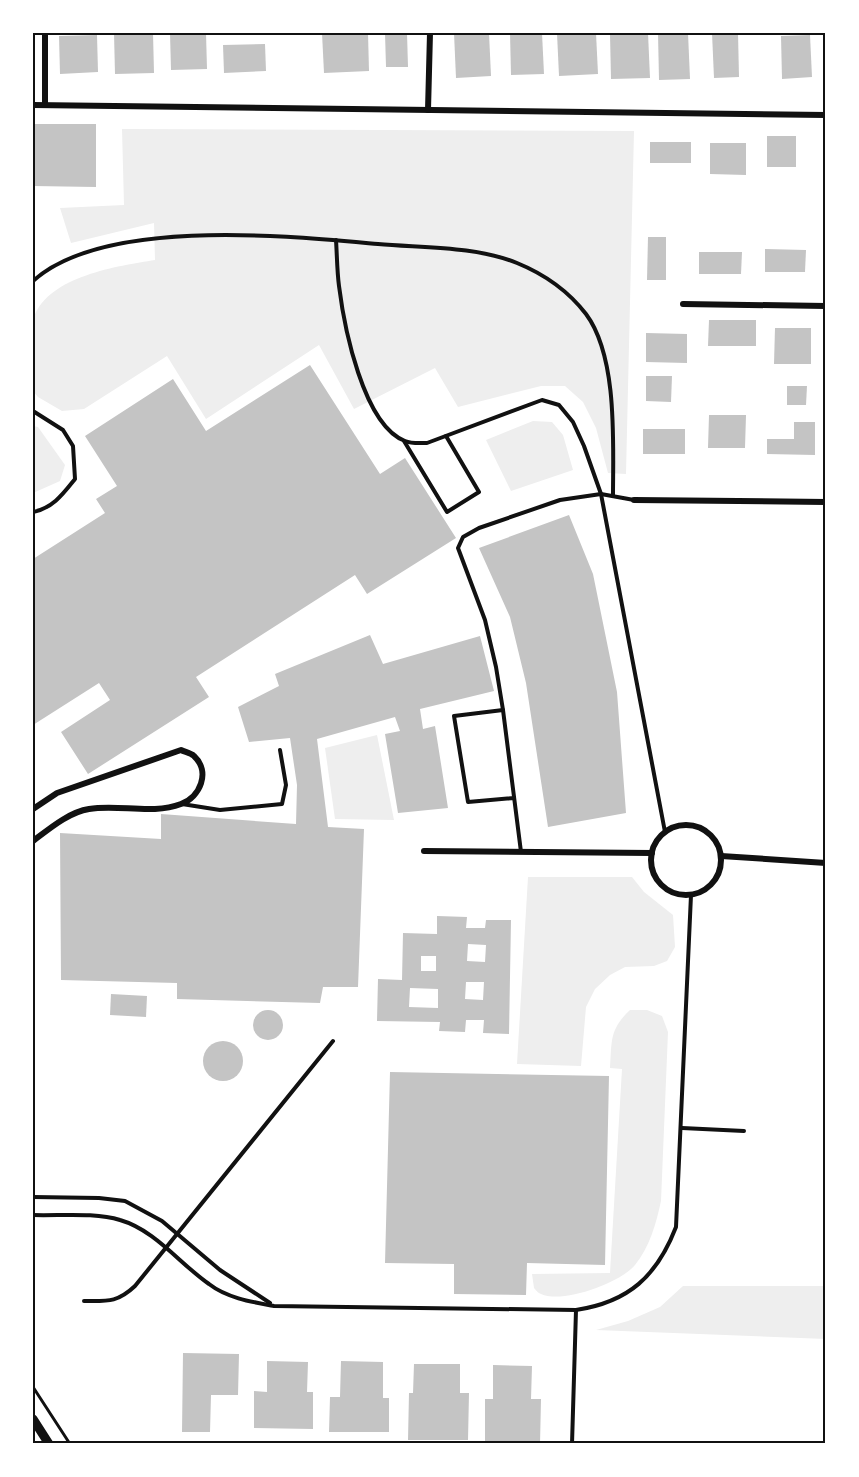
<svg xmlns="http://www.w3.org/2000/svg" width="859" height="1477" viewBox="0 0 859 1477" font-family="Karla,sans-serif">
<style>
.green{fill:#eee}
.building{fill:#c4c4c4;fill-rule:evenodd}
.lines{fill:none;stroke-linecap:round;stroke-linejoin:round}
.path{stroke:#111;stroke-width:3}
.service{stroke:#111;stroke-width:4}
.minor{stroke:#111;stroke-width:6}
.tertiary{stroke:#111;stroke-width:9}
.neatline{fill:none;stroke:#111;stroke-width:2}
</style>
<rect width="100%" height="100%" fill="#fff"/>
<g class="green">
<path d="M122,129L634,131L626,474L608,473L596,428L583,402L565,386H541L458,407L435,368L354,409L319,345L206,419L167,356L84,409L62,411L38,397L33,391C33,377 30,327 34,317C49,276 118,266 155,260L154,223L71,243L60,208L124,205Z"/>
<path d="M533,421L552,422L563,435L573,470L511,491L486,440Z"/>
<path d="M33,426L38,427L65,465L60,481L33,493Z"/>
<path d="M377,735L394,820L335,819L325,748Z"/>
<path d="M528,877H632L644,892L673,915L675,947L667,961L654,966L625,967L610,975L595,989L586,1007L581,1066L517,1064Z"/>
<path d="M630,1010H647L662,1016L668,1032L661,1201C656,1224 650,1246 635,1265C620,1283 563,1304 541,1294C538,1293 536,1290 534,1288L532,1274L610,1273L622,1069L610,1068C612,1041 609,1030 630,1010Z"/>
<path d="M683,1286H826V1339L596,1330L628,1321L660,1307Z"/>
</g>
<g class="building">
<path d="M114,33H153L154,73L115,74Z"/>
<path d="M170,33H206L207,69L171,70Z"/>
<path d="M322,33H368L369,71L324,73Z"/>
<path d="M385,33H407L408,67H386Z"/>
<path d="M454,33H489L491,76L456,78Z"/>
<path d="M510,33H542L544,74L511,75Z"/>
<path d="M557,33H596L598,74L559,76Z"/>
<path d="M648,33L650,78L611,79L610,34Z"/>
<path d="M658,33H688L690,79L659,80Z"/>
<path d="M712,33H738L739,77L714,78Z"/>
<path d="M97,35L98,72L60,74L59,36Z"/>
<path d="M810,35L812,77L782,79L781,36Z"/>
<path d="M265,44L266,71L224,73L223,45Z"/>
<path d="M33,124H96V187L33,186Z"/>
<rect x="767" y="136" width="29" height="31"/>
<rect x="650" y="142" width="41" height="21"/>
<path d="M710,143H746V175L710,174Z"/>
<path d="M648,237H666V280H647Z"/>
<path d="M765,249L806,250L805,272H765Z"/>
<path d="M699,252H742L741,274H699Z"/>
<path d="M709,320H756V346H708Z"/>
<path d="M775,328H811V364H774Z"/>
<path d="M646,333L687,334V363L646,362Z"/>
<path d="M310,365L380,474L405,458L456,538L367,594L355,575L196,677L209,697L88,774L61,732L110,700L99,683L33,725V559L105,513L96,499L117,486L85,436L173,379L206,431Z"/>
<path d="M646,376H672L671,402L646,401Z"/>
<path d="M787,386H807L806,405H787Z"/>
<path d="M709,415H746L745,448H708Z"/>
<path d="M794,422H815V455L767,454V439H794Z"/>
<rect x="643" y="429" width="42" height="25"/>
<path d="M569,515L593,574L617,692L626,813L548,827L526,683L510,617L479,548Z"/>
<path d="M370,635L383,664L480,636L494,691L420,709L423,729L435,726L448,808L398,813L385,734L400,731L395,717L317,739L328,827L364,829L358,987H323L320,1003L177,999V983L61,980L60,833L161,839V814L296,824L297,785L290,738L249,742L238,707L279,686L275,674Z"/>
<path d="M437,916L467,917L466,928H485L486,920H511L509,1034L483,1033L484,1020H466L465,1032L439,1031L440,1022L377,1021L378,979L402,980L403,933L437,934ZM468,944L486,945L485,962L467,961ZM421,956H436V971H421ZM466,982H484L483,1000L465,999ZM410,988L438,989V1008L409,1007Z"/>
<path d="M111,994L147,996L146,1017L110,1015Z"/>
<circle cx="268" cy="1025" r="15"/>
<circle cx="223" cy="1061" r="20"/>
<path d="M390,1072L609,1076L605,1265L527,1263L526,1295L454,1294V1264L385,1263Z"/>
<path d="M183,1353L239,1354L238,1395H211L210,1432H182Z"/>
<path d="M267,1361L308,1362L307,1392H313V1429L254,1428V1391L267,1392Z"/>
<path d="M341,1361L383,1362V1398H389V1432H329L330,1397H340Z"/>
<path d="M414,1364H460V1393H469L468,1440H408L409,1393H413Z"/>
<path d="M493,1365L532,1366L531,1399H541L540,1444H485V1399H493Z"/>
</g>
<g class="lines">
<path class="path" d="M33,1387L70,1444"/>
<g class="service">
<path d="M336,240C337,255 337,271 339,286C344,326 363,425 405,441C412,444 420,443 427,443L542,400L559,405L573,422L584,446L601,494L665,832"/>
<path d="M33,281C104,217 288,236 378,244C423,248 475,246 517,263C544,274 569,292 586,314C618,357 613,444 613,496"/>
<path d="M33,411L63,430L73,446L75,479C63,494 53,508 33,512"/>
<path d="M404,441L447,512L479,492L446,436"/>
<path d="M503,710L496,667L485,620L458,548L463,537L479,528L560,500L601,494L634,500"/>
<path d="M514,798L468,802L454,716L503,710L521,852"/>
<path d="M182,804L220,810L282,804L286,785L280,750"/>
<path d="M682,1128L744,1131"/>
<path d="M33,1197L99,1198L125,1201L162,1221L220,1270L270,1303"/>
<path d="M33,1215C59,1216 95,1212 120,1220C155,1230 180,1264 209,1284C227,1298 252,1302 274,1306L576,1310C629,1302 657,1276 676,1227L691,895"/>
<path d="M84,1301C107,1301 117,1303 135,1286L333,1041"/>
<path d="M572,1444L576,1310"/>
</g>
<g class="minor">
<path d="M33,105L826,115"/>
<path d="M45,105V33"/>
<path d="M428,110L430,33"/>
<path d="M683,304L826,306"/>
<path d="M634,500L826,502"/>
<path d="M33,809L57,793L181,750C185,752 191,753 194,756C211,772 200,797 181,804C152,815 119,804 89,809C69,812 49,829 33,841"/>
<circle cx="686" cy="860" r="35"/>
<path d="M424,851L652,853"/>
<path d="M721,856L826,863"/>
</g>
<path class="tertiary" d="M33,1419L49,1444"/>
</g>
<rect width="859" height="1477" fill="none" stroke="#ffffff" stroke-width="69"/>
<rect x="34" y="34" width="790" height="1408" class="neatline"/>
</svg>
